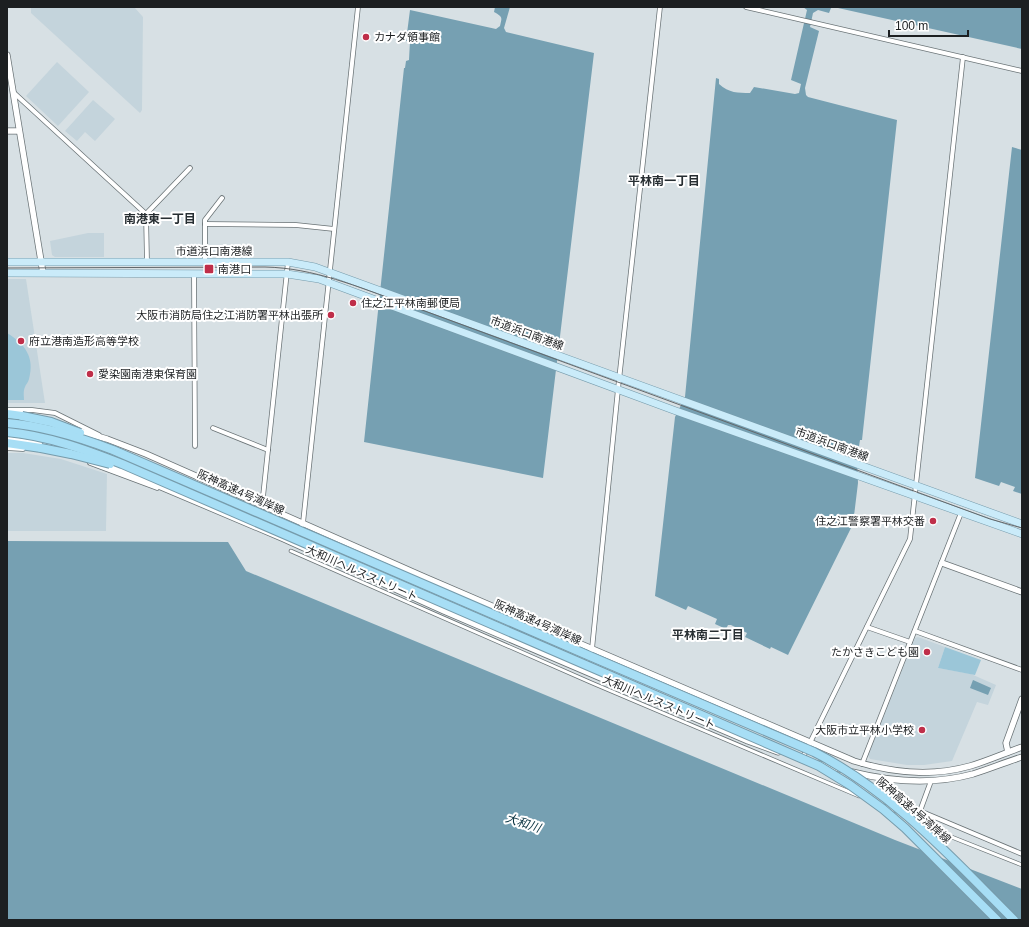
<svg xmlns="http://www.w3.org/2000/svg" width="1029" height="927" viewBox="0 0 1029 927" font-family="Arial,'Noto Sans JP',sans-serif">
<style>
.built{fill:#c4d4dc}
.green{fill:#9bc6d8}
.water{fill:#76a0b2}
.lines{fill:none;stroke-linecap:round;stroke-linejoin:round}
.pedestrian-casing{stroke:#6a7376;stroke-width:4.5}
.minor-casing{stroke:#6a7376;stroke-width:5.5}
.tertiary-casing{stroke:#6a7376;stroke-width:7}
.primary-casing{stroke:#769bab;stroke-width:8}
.motorway-casing{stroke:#769bab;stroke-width:10}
.pedestrian{stroke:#fff;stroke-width:3}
.minor{stroke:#fff;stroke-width:4}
.tertiary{stroke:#fff;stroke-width:5.5}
.primary{stroke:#caebf9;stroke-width:7}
.motorway{stroke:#a7def5;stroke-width:8}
.tram{stroke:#62676a;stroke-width:1}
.motorway-bridge-casing{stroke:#769bab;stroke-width:10;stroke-linecap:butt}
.motorway-bridge{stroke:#a7def5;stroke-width:8}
.poi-dot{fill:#bf2e49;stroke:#fff;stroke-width:1.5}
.labels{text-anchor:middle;stroke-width:4;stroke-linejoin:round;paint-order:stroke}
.poi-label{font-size:11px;fill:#1c1f21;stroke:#fff;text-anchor:start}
.street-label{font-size:11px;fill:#1c1f21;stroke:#fff}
.neighbourhood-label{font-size:12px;font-weight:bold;fill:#272e32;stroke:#fff}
.water-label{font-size:12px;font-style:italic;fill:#08313f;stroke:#fff}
</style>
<rect width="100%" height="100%" fill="#d7e0e4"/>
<g class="built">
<path d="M31,7H134L143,17L142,110L140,113L31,13Z"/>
<path d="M57,62L89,92L58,126L26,96Z"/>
<path d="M93,100L115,119L95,141L85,132L77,141L65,131Z"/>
<path d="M88,233H104V257H55L52,255L50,241Z"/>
<path d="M7,279H26L45,403H7Z"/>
<path d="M7,453H23L61,459L107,474L106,531H7Z"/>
<path d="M918,637L945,647L938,668L971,674L996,685L988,705L977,702L952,761L924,765H907L870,759L868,755L915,638Z"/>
</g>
<g class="green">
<path d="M7,333C25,344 35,357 29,379C28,383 26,384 25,387C23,391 24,396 24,400H7Z"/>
<path d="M945,647L981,660L975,675L938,668Z"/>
</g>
<g class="water">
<path d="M495,7H510L504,28L506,32L594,53L543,478L364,442L404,68H405L406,61L409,60L410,41H406L410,10L496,29L500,26C502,17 503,17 494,12Z"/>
<path d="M803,7H1022V49L838,8H831L829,13L818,10L813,13L810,27L819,31L805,88L806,95L808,97L897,120L862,440H860L857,459L858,483L853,524L788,655L771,647L770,649L745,637L747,633L731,625H728L726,629L715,624L717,619L688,606L686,610L655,596L675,417L685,397L716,78L719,79V84C729,93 738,93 750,93L754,87L795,94L799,93L801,84L791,80L807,10Z"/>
<path d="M1012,147L1022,150V494L1013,491L1015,487L1001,482L999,486L975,478Z"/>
<path d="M7,541L228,542L246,571L895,840L1022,889V920H7Z"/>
<path d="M973,680L991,688L988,695L970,688Z"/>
</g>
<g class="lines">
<defs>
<g id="pedestrian">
<path d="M291,551L592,683L859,796"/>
<path d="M884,806L896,811"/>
<path d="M914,818L931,825L939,832L1022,865"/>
</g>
<g id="minor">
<path d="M746,7L1022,71"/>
<path d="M13,92L146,214L147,262"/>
<path d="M146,214L190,168"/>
<path d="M205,224L296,225L334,229"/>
<path d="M205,262V220L222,198"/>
<path d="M194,274L195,446"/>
<path d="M7,410H32L55,413L99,435"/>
<path d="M213,428L268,450"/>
<path d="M7,448L23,449"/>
<path d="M90,463L157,488"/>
<path d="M262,506L288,262"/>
<path d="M302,525L303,523L358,7"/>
<path d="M867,627L910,642"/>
<path d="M915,631L1022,670"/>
<path d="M585,666L592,649L618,389L660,7"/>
<path d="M802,759L910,539L963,57"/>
<path d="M862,764L961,513"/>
<path d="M931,781L920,811L1022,854"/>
</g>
<g id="tertiary">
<path d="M7,55L43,273"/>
<path d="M7,131H19"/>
<path d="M76,430L107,439L146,454L422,576L854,761C892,773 931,777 970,766C987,761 1005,753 1022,747"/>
<path d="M7,439L52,446"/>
<path d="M106,465L135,476L284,539L444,611L748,741L778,752"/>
<path d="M942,563L1022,592"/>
<path d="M1008,752L1006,743L1022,699"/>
<path d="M819,764L840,769"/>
<path d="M852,772C892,782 933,785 973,774C989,769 1006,762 1022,757"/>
</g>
<g id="primary">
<path d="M7,262H288L315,267L1022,524"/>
<path d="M7,273L287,274L319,279L676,411L1022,534"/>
</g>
<g id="motorway">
<path d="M7,414L22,416"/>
<path d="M7,443L41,448"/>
</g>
</defs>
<use href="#pedestrian" class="pedestrian-casing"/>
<use href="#minor" class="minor-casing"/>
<use href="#tertiary" class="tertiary-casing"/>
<use href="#primary" class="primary-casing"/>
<use href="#motorway" class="motorway-casing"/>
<use href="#pedestrian" class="pedestrian"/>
<use href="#minor" class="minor"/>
<use href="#tertiary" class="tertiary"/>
<use href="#primary" class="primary"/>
<use href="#motorway" class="motorway"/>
<path class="tram" d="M7,268L265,267C314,268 358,287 403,303L990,519L1022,528"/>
<defs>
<g id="motorway-bridge">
<path d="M22,416L51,422L80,433"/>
<path d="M7,423C44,426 79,437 113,450L592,657L814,752C893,792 952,858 1014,920"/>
<path d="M7,432C48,436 84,449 122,464L819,766L850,785L883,809L905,828L997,920"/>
<path d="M41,448L71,454L110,464"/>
</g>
</defs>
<use href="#motorway-bridge" class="motorway-bridge-casing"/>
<use href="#motorway-bridge" class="motorway-bridge"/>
</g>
<g class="poi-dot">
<circle cx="366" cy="37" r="4"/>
<rect x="204" y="264" width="10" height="10" rx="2"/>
<circle cx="353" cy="303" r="4"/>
<circle cx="331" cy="315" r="4"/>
<circle cx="21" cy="341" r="4"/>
<circle cx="90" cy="374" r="4"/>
<circle cx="933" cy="521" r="4"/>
<circle cx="927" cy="652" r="4"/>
<circle cx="922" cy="730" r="4"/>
</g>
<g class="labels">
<g class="poi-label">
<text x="374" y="41">カナダ領事館</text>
<text x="218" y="273">南港口</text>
<text x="361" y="307">住之江平林南郵便局</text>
<text x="323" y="319" text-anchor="end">大阪市消防局住之江消防署平林出張所</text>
<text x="29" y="345">府立港南造形高等学校</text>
<text x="98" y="378">愛染園南港東保育園</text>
<text x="925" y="525" text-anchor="end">住之江警察署平林交番</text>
<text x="919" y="656" text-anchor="end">たかさきこども園</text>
<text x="914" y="734" text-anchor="end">大阪市立平林小学校</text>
</g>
<g class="street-label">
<text x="214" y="255">市道浜口南港線</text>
<text transform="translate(527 333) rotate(20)" y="4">市道浜口南港線</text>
<text transform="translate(832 444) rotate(20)" y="4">市道浜口南港線</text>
<text transform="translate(241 492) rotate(24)" y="4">阪神高速4号湾岸線</text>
<text transform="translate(362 573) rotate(24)" y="4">大和川ヘルスストリート</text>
<text transform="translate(538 622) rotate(24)" y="4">阪神高速4号湾岸線</text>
<text transform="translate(659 702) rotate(23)" y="4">大和川ヘルスストリート</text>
<text transform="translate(914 810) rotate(41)" y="4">阪神高速4号湾岸線</text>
</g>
<g class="neighbourhood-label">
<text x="664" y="185">平林南一丁目</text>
<text x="160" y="223">南港東一丁目</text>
<text x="708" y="639">平林南二丁目</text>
</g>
<g class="water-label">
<text transform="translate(523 823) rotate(18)" y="4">大和川</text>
</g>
</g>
<rect width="1029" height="927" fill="none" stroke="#1c1f21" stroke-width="16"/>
<path d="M889 30v6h79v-6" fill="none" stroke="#1c1f21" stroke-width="2"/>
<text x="895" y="30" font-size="12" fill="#1c1f21" stroke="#ffffff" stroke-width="3" paint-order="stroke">100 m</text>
</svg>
